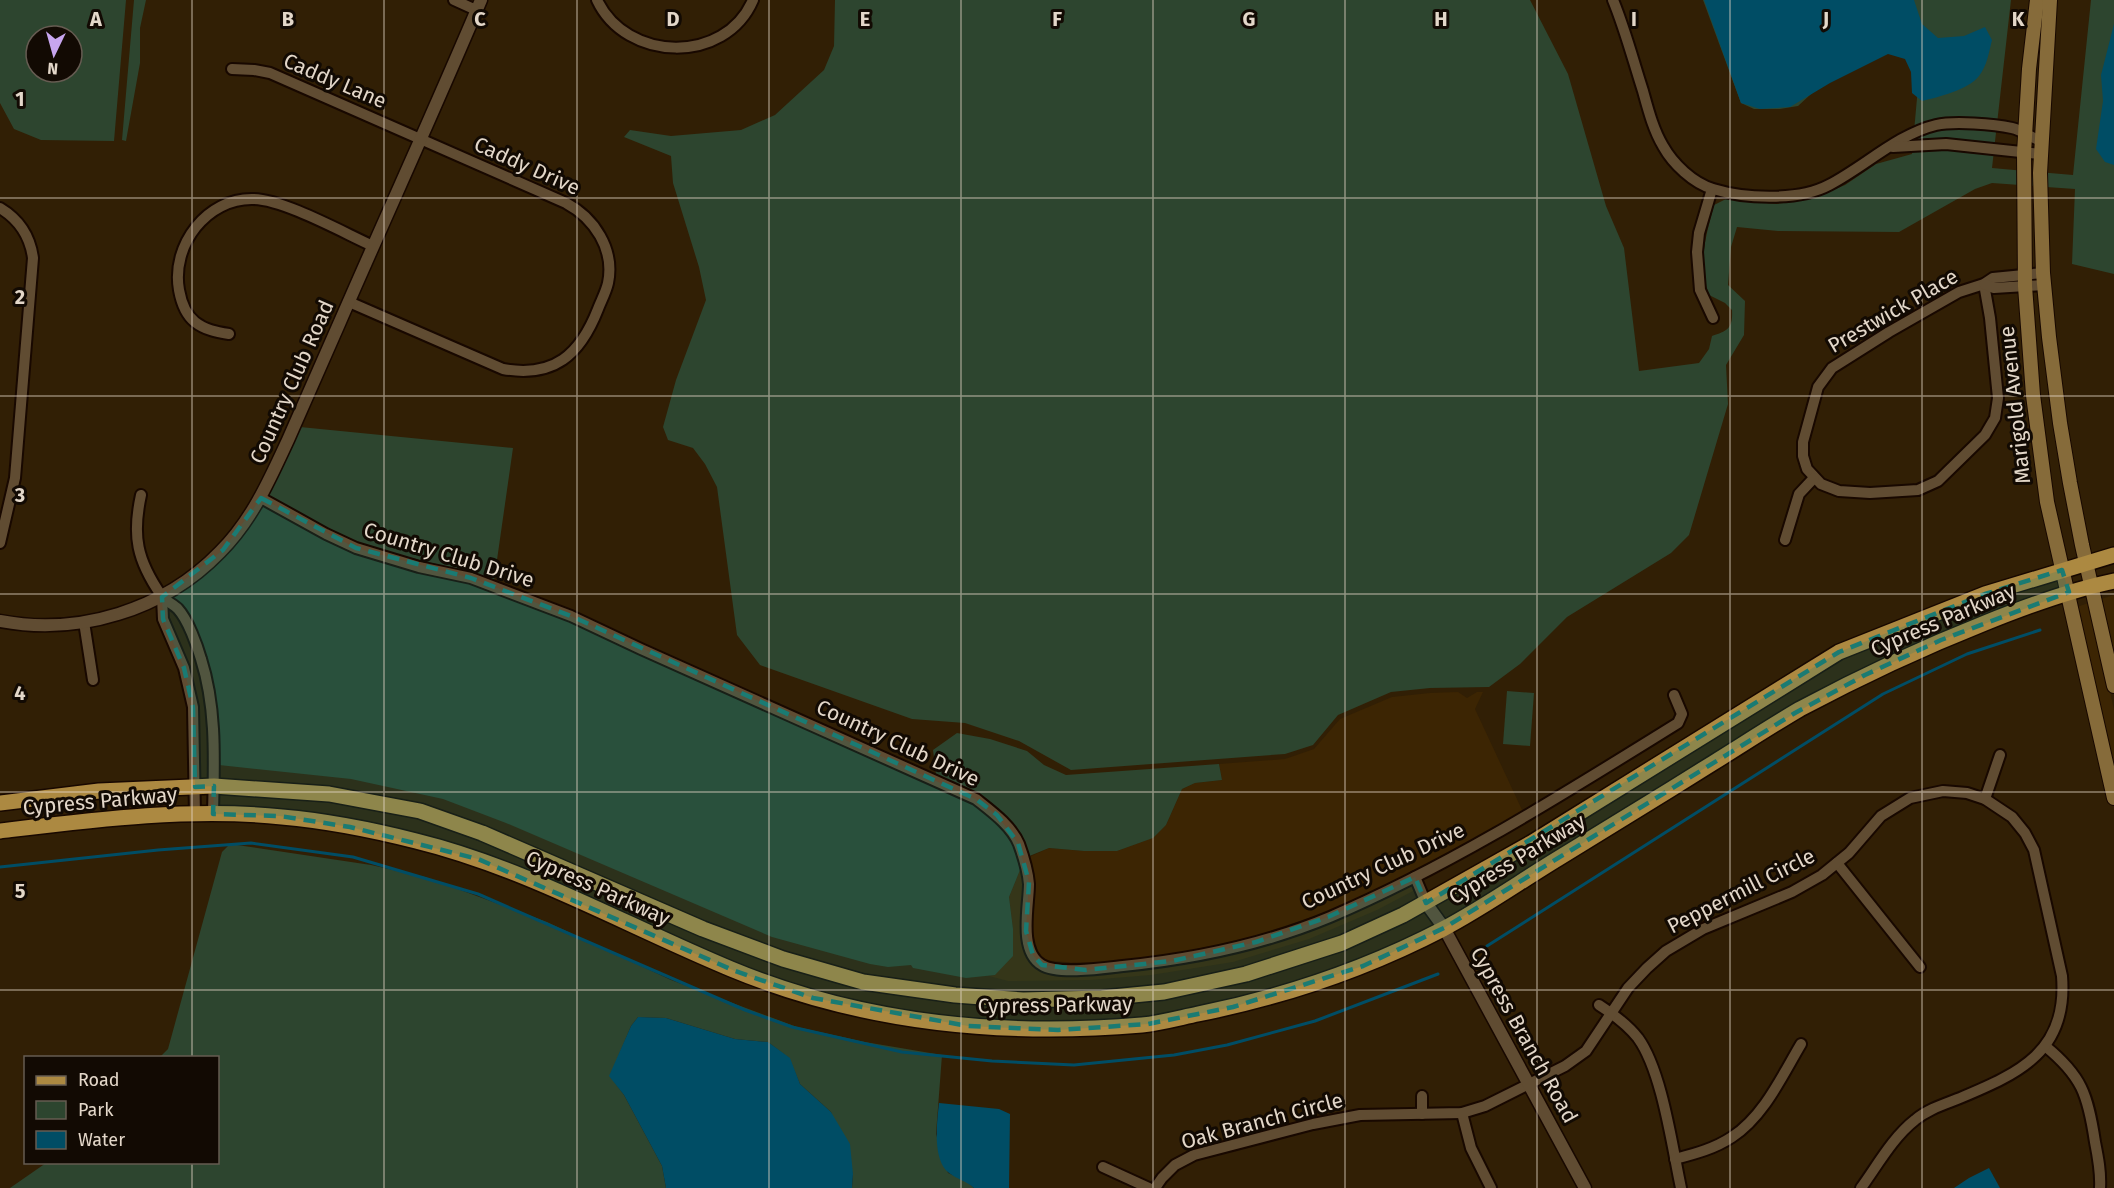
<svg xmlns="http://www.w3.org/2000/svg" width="2114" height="1188" viewBox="0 0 2114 1188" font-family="'Fira Sans',sans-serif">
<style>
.built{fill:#3c2503}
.green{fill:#2d452f;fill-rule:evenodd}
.water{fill:#004d65}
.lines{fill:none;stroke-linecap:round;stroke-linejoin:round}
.stream{stroke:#004d65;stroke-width:3}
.minor-casing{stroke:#180800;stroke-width:14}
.tertiary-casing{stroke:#180800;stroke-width:15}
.secondary-casing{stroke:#180800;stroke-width:16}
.primary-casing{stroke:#180800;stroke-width:18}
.minor{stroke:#604c32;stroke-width:10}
.tertiary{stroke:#604c32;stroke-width:12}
.secondary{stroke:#866b3a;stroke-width:14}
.primary{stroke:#ac8941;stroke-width:15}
.marked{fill:#1a7b73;fill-opacity:0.2;stroke:#1a7b73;stroke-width:4.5;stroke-dasharray:12 8;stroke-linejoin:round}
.grid{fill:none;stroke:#e3d7c9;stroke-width:1.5;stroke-opacity:0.55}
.labels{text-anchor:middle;stroke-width:6;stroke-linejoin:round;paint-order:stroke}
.street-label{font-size:21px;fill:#e3d7c9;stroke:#120a03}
.grid-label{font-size:20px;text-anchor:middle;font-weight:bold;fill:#e3d7c9;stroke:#120a03;stroke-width:6;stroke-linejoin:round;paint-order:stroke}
</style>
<rect width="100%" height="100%" fill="#311f05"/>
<g class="built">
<path d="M2114,595V662L2101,599Z"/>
<path d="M2091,602L2114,710V762L2112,763L2077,607Z"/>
<path d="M1458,692L1467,698L1477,692H1483L1475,709L1523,812L1417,870L1327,912L1255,936L1171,955L1086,964L1045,960L1038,952L1031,930L1027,858L1049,848L1084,851H1117L1152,838L1166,825L1182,789L1195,783L1222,780L1219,764L1285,759L1314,749L1340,719L1392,697L1430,693Z"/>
<path d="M1020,870L1024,883L1021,931L1026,956L1031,963L1041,971L1060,974L1086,976L1172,966L1257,947L1330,923L1412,884L1415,890L1377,910L1309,939L1233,962L1151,975L1090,980L1008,981L989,976L995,975L1013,929L1009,897Z"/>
</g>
<g class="green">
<path d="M0,0H126L114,141L41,140L14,129L0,103ZM36,36H72V72H36Z"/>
<path d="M134,0H146L140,28V63L126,141L122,140Z"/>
<path d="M835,0H1530L1568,74L1606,206L1624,248L1639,371L1699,363L1709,349L1712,336C1728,331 1733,328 1732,310L1725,303L1709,295C1697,264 1706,236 1714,205L1726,199L1777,204L1811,199L1845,185L1876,164L1912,154L1918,87L1915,60L1894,52L1866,60L1823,83L1798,106L1780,109H1754L1741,103L1703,0H2011L1992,168L2073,175L2091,0H2114V274L2072,264L2075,189L1992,183L1975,189L1899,232L1778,231L1737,227L1731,247L1728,285L1745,301L1744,335L1726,365L1728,404L1689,535L1671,553L1567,617L1520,664L1489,687L1430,688L1391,692L1338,715L1313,745L1285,754L1071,770L1019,741L965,723L912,719L760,665L737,635L717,487L705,464L693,448L668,440L663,427L676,380L706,300L699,267L673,183L671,156L624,137L630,130L671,136L741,130L775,115L824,70L834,46Z"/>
<path d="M300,427L513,448L494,581C450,564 402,559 357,542C326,530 297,511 268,495Z"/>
<path d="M263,505L324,539L355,553L417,572L469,583L574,623L973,804L994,819L1014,846L1020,870L1009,897L1013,929V956L995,975L966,978L913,968L911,965L888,967L870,964L772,937L506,823L443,799L351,779L219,765C219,716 215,676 194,631C187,616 185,607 171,597L253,520Z"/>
<path d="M1507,691L1534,693L1530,746L1503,744Z"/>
<path d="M957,733L990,739L1027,751L1044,765L1066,775L1219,764L1222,780L1195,783L1182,789L1166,825L1153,838L1117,851H1084L1049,848L1027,857C1014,810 978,794 936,774L933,750Z"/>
<path d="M230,844L371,865L425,877L547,922L671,980L797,1027L865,1042L942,1055L936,1134L948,1173L966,1181L974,1188H852L853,1174L831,1112L800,1084L789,1058L768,1042L735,1039L666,1018L638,1017L631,1026L610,1076L624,1095L662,1166L666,1188H10L46,1163L218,1162V1058L160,1057L168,1049L222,852Z"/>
</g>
<g class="water">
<path d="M1704,0H1914L1922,24L1938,38L1964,36L1985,27L1992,40C1989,52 1987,66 1979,76C1968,90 1938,97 1922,101L1912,93L1911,72L1905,59L1888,54L1830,83L1790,107L1760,109L1741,103Z"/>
<path d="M2114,24V165L2105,162L2096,149L2103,101L2101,75Z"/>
<path d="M638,1017L666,1018L735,1039L768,1042L790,1058L800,1084L831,1112L850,1144L853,1174L852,1188H666L662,1166L624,1095L609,1076L631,1026Z"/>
<path d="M939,1103L999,1109L1010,1114L1009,1188H974C966,1181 957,1179 949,1173C932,1160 937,1122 939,1103Z"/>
<path d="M1989,1168L2000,1188H1954L1969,1178Z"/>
</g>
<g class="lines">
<g class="stream">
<path d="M0,867L158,850L251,843L353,857L478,894L745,1010L792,1027L902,1052L992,1061L1074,1065L1174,1055L1227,1045L1315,1021L1438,974"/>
<path d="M1487,946L1883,694L1967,654L2040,630"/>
</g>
<defs>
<g id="minor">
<path d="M454,0L476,10"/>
<path d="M597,0C626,62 725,65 753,0"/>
<path d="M1613,0C1625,29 1633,60 1643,91C1648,109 1653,129 1663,146C1673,164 1693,183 1713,189C1746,199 1799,201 1829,185C1864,167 1898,134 1936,125C1954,121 1994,124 2012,128C2022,130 2032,138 2041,141"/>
<path d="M232,69L254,70L270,73L566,203C594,218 615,249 608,283C606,292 601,301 598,309C580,355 554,378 503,369L349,302"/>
<path d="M1893,147L1946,144L2040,154"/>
<path d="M1712,189L1699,233L1697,252L1700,290L1713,318"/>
<path d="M0,208C20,220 30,236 33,258L15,478L0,543"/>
<path d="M1984,284L1990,318L1998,398L1995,418L1985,435L1938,481L1918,490L1870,493L1839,491L1821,484L1807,469L1803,456V442L1818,387L1832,368L1889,332L1959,292L1984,284L1993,278L2043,273"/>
<path d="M1984,284L1994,288L2044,285"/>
<path d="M229,334C217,332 205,330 195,322C185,314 181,301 179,290C171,245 207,198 253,199C283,199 344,233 373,246"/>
<path d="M141,495C132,536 137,560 161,595C165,601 173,604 178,609C188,620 197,645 201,659C217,709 214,763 213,814"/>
<path d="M261,498L326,534L356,548L419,567L471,578L571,616L641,649L976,799C991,811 1011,825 1019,844C1023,855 1028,872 1029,884C1029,906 1018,951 1042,965C1058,975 1105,968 1123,966C1193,959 1265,944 1330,917C1452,865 1565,793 1678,723L1682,714L1674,695"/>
<path d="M1785,540L1799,494L1814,478"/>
<path d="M162,597L163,619L184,668L193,707L195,815"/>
<path d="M84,622L93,680"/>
<path d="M1985,799L2000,755"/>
<path d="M1837,863L1920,967"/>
<path d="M1415,877L1426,903"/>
<path d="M1599,1005C1613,1014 1627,1024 1638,1038C1662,1071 1672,1146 1681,1188"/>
<path d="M2045,1046C2082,1076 2088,1095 2095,1142C2098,1157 2101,1172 2100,1188"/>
<path d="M1462,1113L1471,1148L1491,1188"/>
<path d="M1422,1114V1096"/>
<path d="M1675,1159C1694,1154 1714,1149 1732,1137C1764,1116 1782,1076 1801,1044"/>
<path d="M1103,1167L1149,1188"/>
<path d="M1155,1188L1162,1178L1175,1165L1194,1155L1313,1124L1360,1115L1462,1113L1485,1106L1565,1066L1586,1051L1628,988L1647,968L1666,951L1703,929L1792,892L1822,875L1849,853L1881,816L1910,798L1943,791L1967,793L1985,799L2012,817L2025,833L2034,850L2062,976C2068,1051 2020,1073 1960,1098C1945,1104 1928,1109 1915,1120C1893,1137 1877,1166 1861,1188"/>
</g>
<g id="tertiary">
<path d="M0,621C79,636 164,610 220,552C252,520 269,481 288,440C305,402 322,363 339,324C386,216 435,109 481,0"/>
<path d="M1426,903L1444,928L1585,1188"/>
</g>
<g id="secondary">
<path d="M2037,0L2029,69L2024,153L2025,286L2033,395L2047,502L2114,798"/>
<path d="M2050,0L2040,173L2043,273L2049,337L2060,423L2070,483L2082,545L2114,686"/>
</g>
<g id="primary">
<path d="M0,803L99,791L214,786L329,794L420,811L482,833L703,929L783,959L863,982L955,995L1023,1000L1102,998L1164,992L1246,974L1342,943L1403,915L1531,843L1839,652L1985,594L2114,555"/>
<path d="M0,831C91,820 191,807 282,817C327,821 373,830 416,841C526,868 627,926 731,969C861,1023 1003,1037 1142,1025C1161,1023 1179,1018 1198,1014C1283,997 1366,969 1443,929C1483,908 1521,881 1559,858C1611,826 1662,795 1713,763C1742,745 1771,726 1800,709C1860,677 1922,648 1985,623C2027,606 2070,590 2114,581"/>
</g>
</defs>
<use href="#minor" class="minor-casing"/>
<use href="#tertiary" class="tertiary-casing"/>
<use href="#secondary" class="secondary-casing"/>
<use href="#primary" class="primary-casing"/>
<use href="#minor" class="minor"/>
<use href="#tertiary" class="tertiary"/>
<use href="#secondary" class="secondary"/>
<use href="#primary" class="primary"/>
</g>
<path class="marked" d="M261,498L356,548L471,578L571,616L976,799L997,815L1018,843L1029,882L1026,931L1033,955L1042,965L1086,970L1172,961L1256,942L1328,917L1415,877L1426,903L1839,652L1985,594L2062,570L2069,592L1941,640L1865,675L1795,713L1444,928L1363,966L1233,1007L1148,1024L1058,1030L968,1026L813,998L735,971L478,859L350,827L280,816L213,814L214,786L195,787L193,707L184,668L163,619L162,597L223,550Z"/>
<path class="grid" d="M192,0V1058M384,0V1188M577,0V1188M769,0V1188M961,0V1188M1153,0V1188M1345,0V1188M1537,0V1188M1730,0V1188M1922,0V1188M0,198H2114M0,396H2114M0,594H2114M0,792H2114M0,990H2114M192,1162V1188"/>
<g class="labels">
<g class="street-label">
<text transform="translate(335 81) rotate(23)" y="7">Caddy Lane</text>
<text transform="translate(527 166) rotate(24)" y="7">Caddy Drive</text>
<text transform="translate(1893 311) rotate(-30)" y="7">Prestwick Place</text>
<text transform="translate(292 382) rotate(-66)" y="7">Country Club Road</text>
<text transform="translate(2015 405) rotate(-96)" y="7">Marigold Avenue</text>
<text transform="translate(449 555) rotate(17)" y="7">Country Club Drive</text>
<text transform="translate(1943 620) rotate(-23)" y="7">Cypress Parkway</text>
<text transform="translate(898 743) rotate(25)" y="7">Country Club Drive</text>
<text transform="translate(100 801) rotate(-5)" y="7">Cypress Parkway</text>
<text transform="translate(1517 859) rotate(-31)" y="7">Cypress Parkway</text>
<text transform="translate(1383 866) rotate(-25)" y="7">Country Club Drive</text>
<text transform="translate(598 888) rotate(24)" y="7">Cypress Parkway</text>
<text transform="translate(1741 891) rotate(-27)" y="7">Peppermill Circle</text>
<text transform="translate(1055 1005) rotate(-1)" y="7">Cypress Parkway</text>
<text transform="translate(1524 1035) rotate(61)" y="7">Cypress Branch Road</text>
<text transform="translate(1262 1121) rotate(-15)" y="7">Oak Branch Circle</text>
</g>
</g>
<g class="grid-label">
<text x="96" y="26">A</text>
<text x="288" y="26">B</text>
<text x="480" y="26">C</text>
<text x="673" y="26">D</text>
<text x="865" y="26">E</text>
<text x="1057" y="26">F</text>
<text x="1249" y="26">G</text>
<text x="1441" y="26">H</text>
<text x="1634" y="26">I</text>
<text x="1826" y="26">J</text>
<text x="2018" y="26">K</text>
<text x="20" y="106">1</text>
<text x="20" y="304">2</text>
<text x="20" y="502">3</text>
<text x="20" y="700">4</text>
<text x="20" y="898">5</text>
</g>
<rect x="24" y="1056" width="195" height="108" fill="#120a03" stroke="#665c52" stroke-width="1.5"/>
<rect x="36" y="1076" width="30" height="9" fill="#ac8941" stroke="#665c52" stroke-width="1.5"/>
<text x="78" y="1086" font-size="18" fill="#e3d7c9">Road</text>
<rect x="36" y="1101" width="30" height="18" fill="#2d452f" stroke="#665c52" stroke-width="1.5"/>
<text x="78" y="1116" font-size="18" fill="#e3d7c9">Park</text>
<rect x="36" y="1131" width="30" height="18" fill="#004d65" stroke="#665c52" stroke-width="1.5"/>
<text x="78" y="1146" font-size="18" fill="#e3d7c9">Water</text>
<g transform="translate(54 54) rotate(185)"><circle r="28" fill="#120a03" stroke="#665c52" stroke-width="1.5"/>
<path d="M0-4.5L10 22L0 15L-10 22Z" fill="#c8a6ef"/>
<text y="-9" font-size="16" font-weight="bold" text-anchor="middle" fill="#e3d7c9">N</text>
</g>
</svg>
